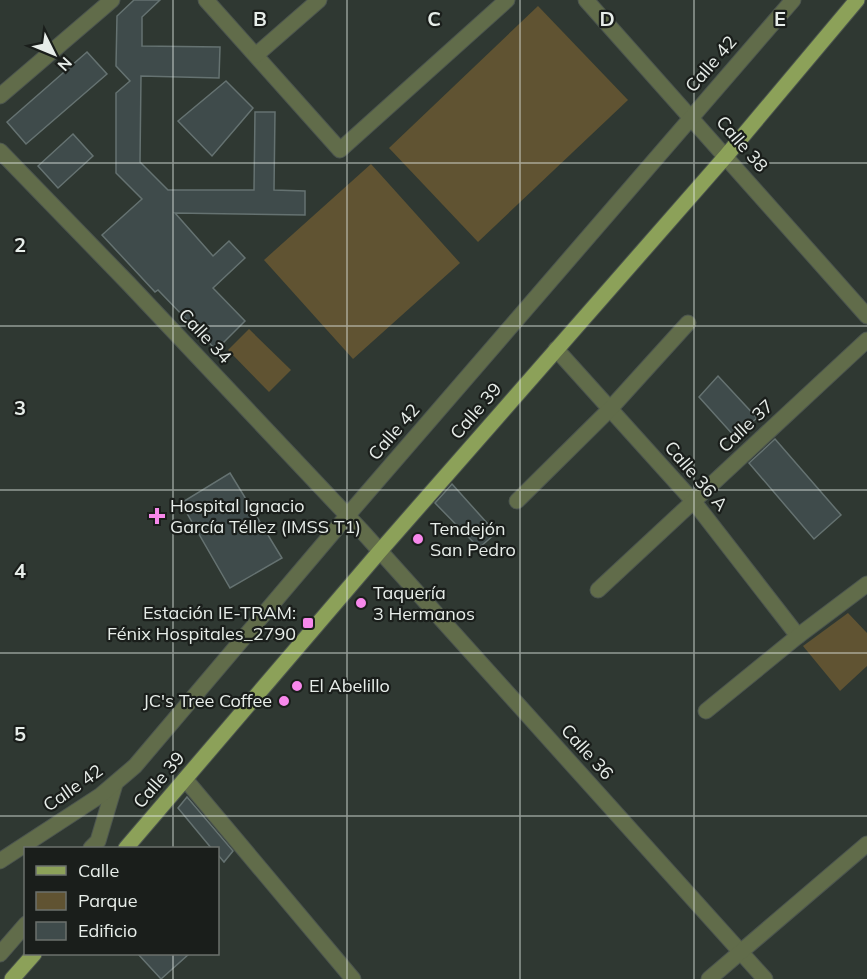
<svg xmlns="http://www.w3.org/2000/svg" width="867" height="979" viewBox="0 0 867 979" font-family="Mulish,sans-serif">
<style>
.green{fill:#605332}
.building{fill:#3f4b4b;stroke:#657271;stroke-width:1.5}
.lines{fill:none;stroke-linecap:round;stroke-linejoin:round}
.minor-casing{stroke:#4c554f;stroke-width:17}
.major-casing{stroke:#4c554f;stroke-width:17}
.minor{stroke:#616c4a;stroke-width:15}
.major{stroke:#8ca159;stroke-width:15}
.grid{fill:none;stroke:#e7ede9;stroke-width:1.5;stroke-opacity:0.55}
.poi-dot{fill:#f788eb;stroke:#1a1e1b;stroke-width:2}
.labels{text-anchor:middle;stroke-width:4.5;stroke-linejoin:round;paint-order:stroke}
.street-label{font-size:18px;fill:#e7ede9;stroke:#1a1e1b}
.poi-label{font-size:18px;fill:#e7ede9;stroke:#1a1e1b;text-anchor:start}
.grid-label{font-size:20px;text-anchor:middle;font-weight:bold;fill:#e7ede9;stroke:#1a1e1b;stroke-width:4.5;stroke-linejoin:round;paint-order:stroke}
</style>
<rect width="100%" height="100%" fill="#2f3832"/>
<g class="green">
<path d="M538,6L628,100L478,242L389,148Z"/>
<path d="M371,164L460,263L353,359L264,260Z"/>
<path d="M249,329L291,370L269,392L228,350Z"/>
<path d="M848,613L867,633V666L840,691L803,646Z"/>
</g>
<g class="building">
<path d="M134,0H160L142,17V46L220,47L219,78L141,76L140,162L168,190H254L255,112H275L274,190L305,191V215L175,213L213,256L229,241L245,258L213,288L245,321L216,350L158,290L155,292L102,235L142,199L116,173V93L130,81L116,66L117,16Z"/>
<path d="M87,52L107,74L26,144L7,122Z"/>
<path d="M226,81L253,108L212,156L178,121Z"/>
<path d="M73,134L93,156L58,188L38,166Z"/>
<path d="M718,376L757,418L735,437L699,397Z"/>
<path d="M775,439L841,515L814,539L749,463Z"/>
<path d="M230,473L282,558L230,588L181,503Z"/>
<path d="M452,484L496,533L479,548L435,503Z"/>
<path d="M187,797L233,851L224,862L218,855V849H212L178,808Z"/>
<path d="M138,954H189L161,979Z"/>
</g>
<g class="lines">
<defs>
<g id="minor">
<path d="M206,0L340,150L507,0"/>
<path d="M586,0L867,316"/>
<path d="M256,55L319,0"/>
<path d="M0,96L112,0"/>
<path d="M0,151L128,283L361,530L765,979"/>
<path d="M556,349L694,502L798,636"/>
<path d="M517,501L610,409L688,323"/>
<path d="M598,590L867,340"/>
<path d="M706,711L798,636L867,584"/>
<path d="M185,779L353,979"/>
<path d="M91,848L98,841L115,784"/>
<path d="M0,861L101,795L135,766L347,516L793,0"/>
<path d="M0,954L26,924"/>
<path d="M709,979L867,844"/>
</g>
<g id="major">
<path d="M126,848L380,551L726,156L857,0"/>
<path d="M12,979L34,954"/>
</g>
</defs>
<use href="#minor" class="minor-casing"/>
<use href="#major" class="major-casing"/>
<use href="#minor" class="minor"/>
<use href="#major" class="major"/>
</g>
<path class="grid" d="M173,0V848M347,0V979M520,0V979M694,0V979M0,163H867M0,326H867M0,490H867M0,653H867M0,816H867M173,954V979"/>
<g class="poi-dot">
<path d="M154 507h6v6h6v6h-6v6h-6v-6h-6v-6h6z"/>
<circle cx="418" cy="539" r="6"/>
<circle cx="361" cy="603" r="6"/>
<rect x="302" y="617" width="12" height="12" rx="3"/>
<circle cx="297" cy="686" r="6"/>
<circle cx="284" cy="701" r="6"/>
</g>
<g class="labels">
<g class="street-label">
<text transform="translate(711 64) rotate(-49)" y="6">Calle 42</text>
<text transform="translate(742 144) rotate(49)" y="6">Calle 38</text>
<text transform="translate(205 336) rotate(47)" y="6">Calle 34</text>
<text transform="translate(476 411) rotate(-49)" y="6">Calle 39</text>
<text transform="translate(746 426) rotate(-43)" y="6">Calle 37</text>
<text transform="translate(394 432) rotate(-49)" y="6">Calle 42</text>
<text transform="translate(696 476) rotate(49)" y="6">Calle 36 A</text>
<text transform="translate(587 752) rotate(48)" y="6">Calle 36</text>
<text transform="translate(159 780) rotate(-49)" y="6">Calle 39</text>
<text transform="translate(73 788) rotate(-35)" y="6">Calle 42</text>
</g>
<g class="poi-label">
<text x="170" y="512">Hospital Ignacio<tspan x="170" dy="21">García Téllez (IMSS T1)</tspan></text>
<text x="430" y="535">Tendejón<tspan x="430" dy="21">San Pedro</tspan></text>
<text x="373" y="599">Taquería<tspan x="373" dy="21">3 Hermanos</tspan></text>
<text x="296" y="619" text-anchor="end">Estación IE-TRAM:<tspan x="296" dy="21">Fénix Hospitales_2790</tspan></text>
<text x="309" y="692">El Abelillo</text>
<text x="272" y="707" text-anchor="end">JC's Tree Coffee</text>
</g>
</g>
<g class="grid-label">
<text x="260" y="26">B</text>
<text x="434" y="26">C</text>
<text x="607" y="26">D</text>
<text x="780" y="26">E</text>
<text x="20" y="252">2</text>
<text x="20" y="415">3</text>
<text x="20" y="578">4</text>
<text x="20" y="741">5</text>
</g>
<rect x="24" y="847" width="195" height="108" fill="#1a1e1b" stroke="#6c716d" stroke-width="1.5"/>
<rect x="36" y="866" width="30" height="9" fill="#8ca159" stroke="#6c716d" stroke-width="1.5"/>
<text x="78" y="877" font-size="18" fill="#e7ede9">Calle</text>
<rect x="36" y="892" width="30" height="18" fill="#605332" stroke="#6c716d" stroke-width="1.5"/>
<text x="78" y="907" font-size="18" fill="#e7ede9">Parque</text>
<rect x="36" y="922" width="30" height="18" fill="#3f4b4b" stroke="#6c716d" stroke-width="1.5"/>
<text x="78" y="937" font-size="18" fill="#e7ede9">Edificio</text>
<g transform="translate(54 54) rotate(133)" stroke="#1a1e1b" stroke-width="4.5" paint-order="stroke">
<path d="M0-4.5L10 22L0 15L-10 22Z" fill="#e7ede9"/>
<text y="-9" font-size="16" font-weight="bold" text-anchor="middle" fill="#e7ede9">N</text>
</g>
</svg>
